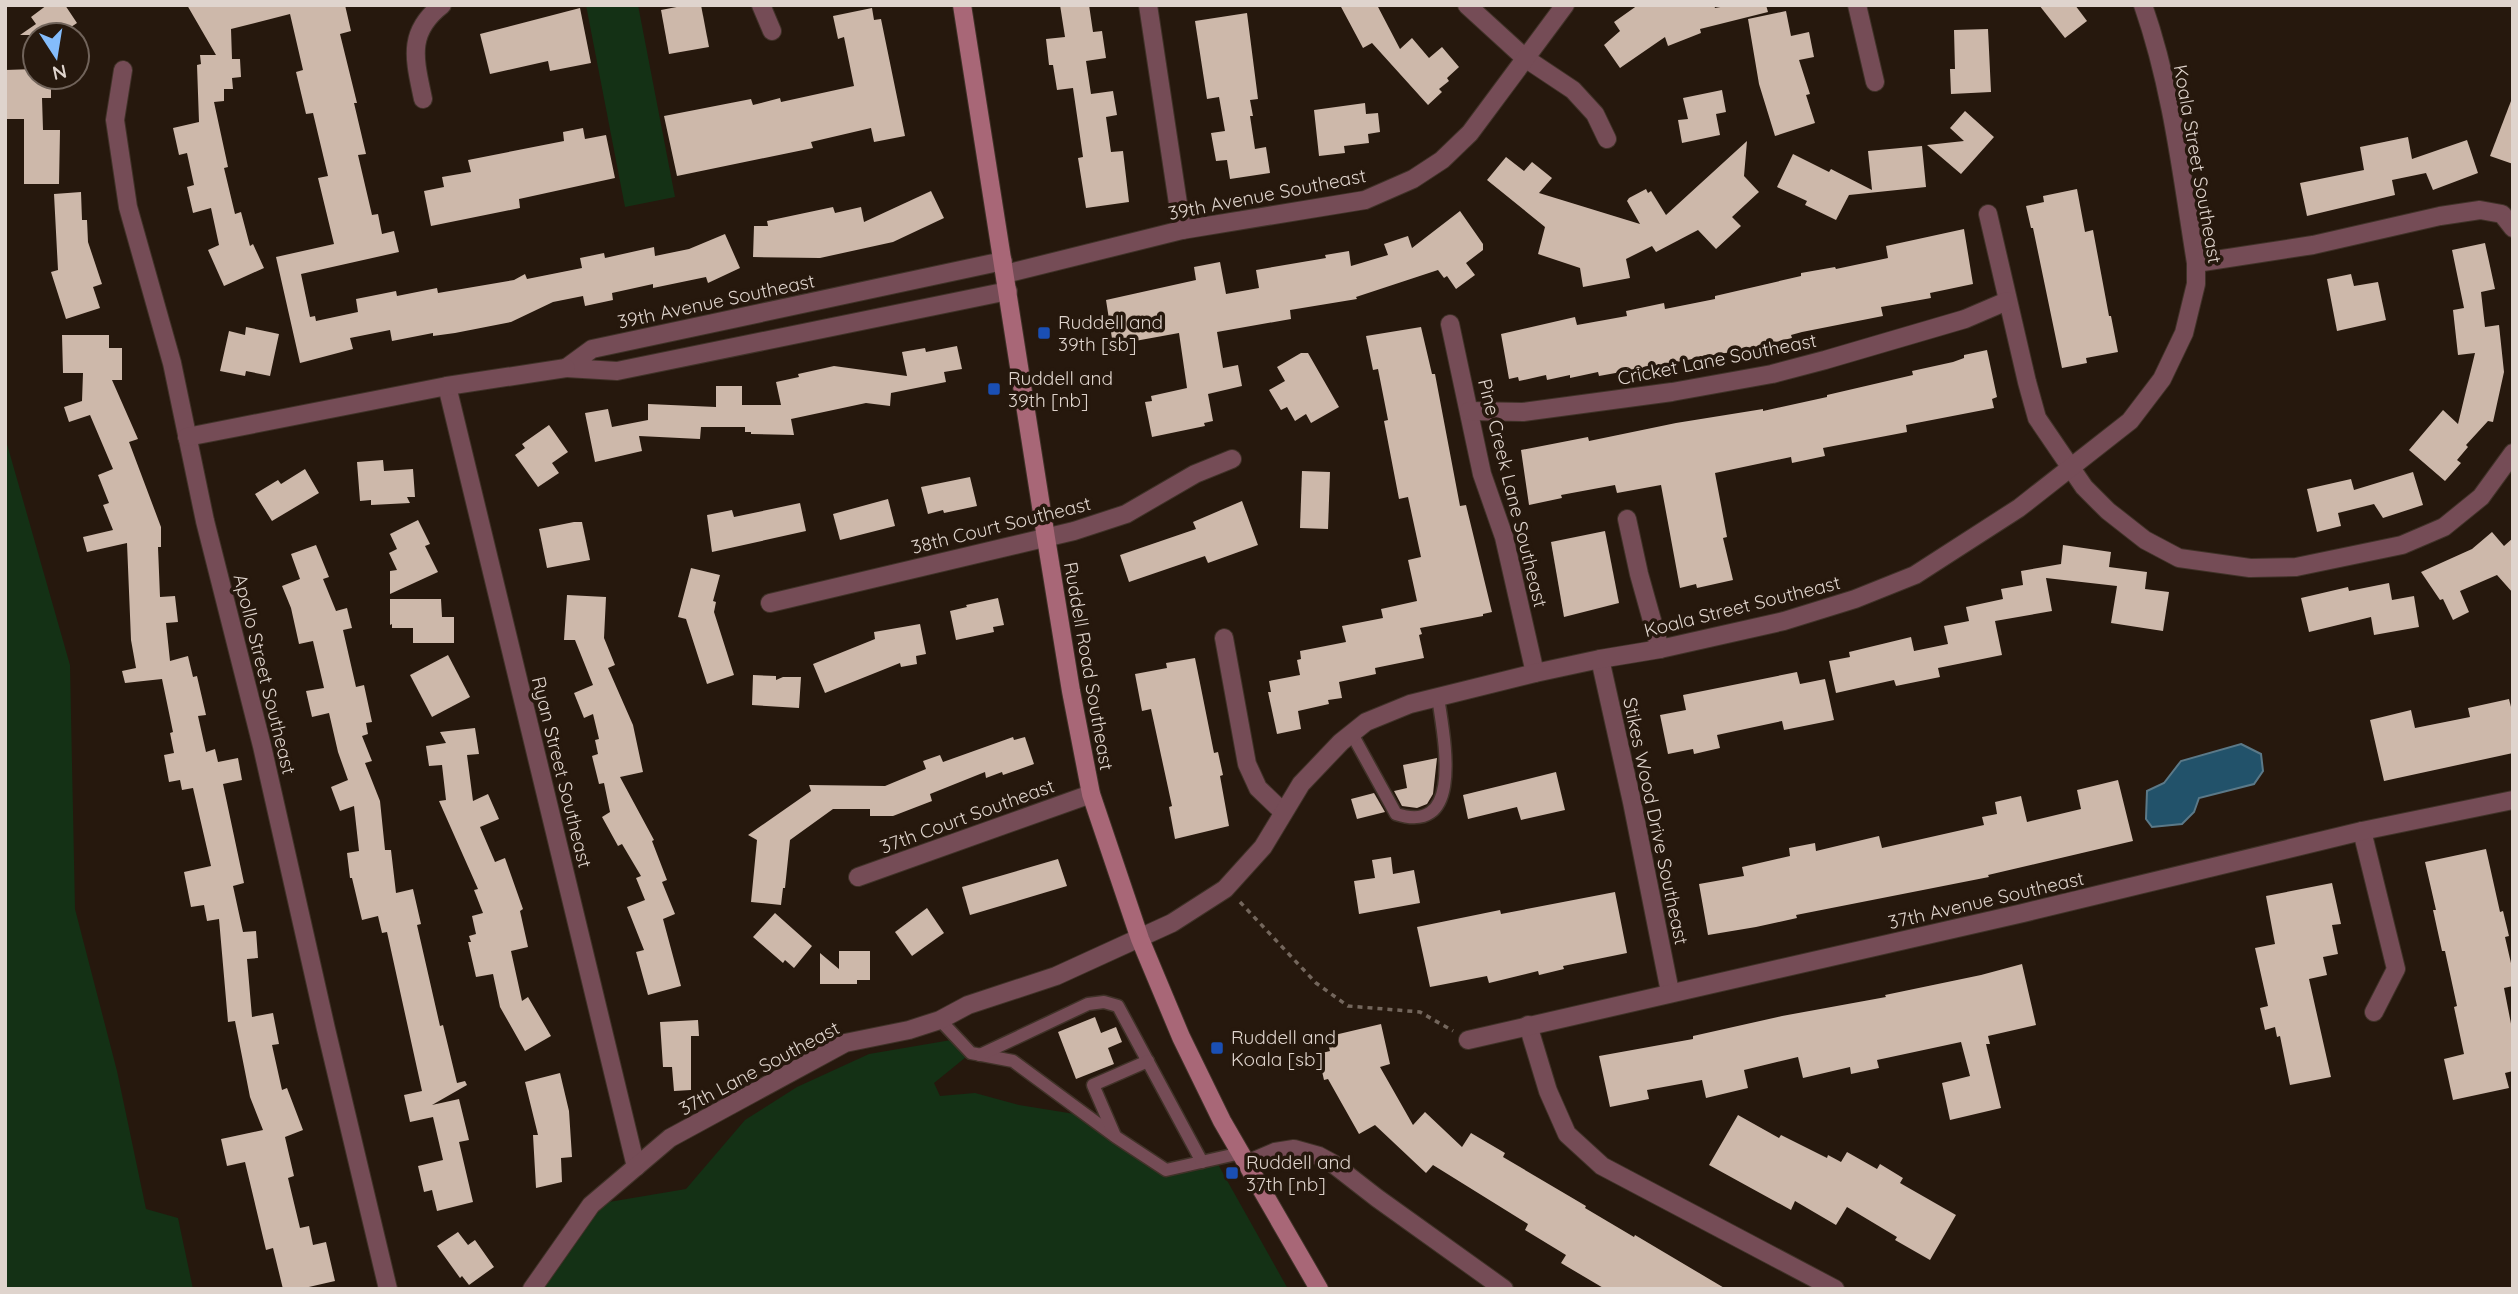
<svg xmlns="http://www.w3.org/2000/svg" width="2518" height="1294" viewBox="0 0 2518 1294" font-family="Quicksand,sans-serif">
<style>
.green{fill:#143115}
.water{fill:#22526a;stroke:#5b7988;stroke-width:2}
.building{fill:#cdb8aa}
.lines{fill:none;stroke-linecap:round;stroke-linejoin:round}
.lane-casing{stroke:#403228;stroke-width:15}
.street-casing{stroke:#403228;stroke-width:20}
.secondary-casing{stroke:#403228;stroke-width:20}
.path{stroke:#73665c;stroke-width:3.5;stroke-dasharray:5 5;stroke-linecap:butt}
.lane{stroke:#754c56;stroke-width:12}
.street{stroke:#754c56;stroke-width:18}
.secondary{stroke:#a86777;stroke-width:18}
.transit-dot{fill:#1a4fb4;stroke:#26180d;stroke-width:2.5}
.labels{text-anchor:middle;stroke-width:7;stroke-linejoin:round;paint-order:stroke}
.street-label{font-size:19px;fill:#dfd4cd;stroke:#26180d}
.poi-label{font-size:19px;fill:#dfd4cd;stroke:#26180d;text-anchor:start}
</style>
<rect width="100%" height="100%" fill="#26180d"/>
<g class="green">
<path d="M586,5H638L675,197L625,207Z"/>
<path d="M5,437L70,665L75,909L117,1071L146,1209L178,1218L193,1289H5Z"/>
<path d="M957,1039L971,1053L934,1083L940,1096L975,1093L1019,1105L1087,1116L1166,1170L1215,1159L1288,1289H532L591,1205L686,1189L745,1120L797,1087L869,1054Z"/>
</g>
<path class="water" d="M2241,744L2261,754L2263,771L2254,784L2199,798L2194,812L2182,824L2152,827L2146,819L2147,791L2164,783L2181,761Z"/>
<g class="building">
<path d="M47,5H65L77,23L59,35H20L36,24L31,17Z"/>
<path d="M187,5H345L351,31L340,34L357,103H354L366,154L358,155L372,215L378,214L382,234L394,231L399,252L301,274L310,317L315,316L316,321L358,312L356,299L396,291L397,296L437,288L438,293L514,280L525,274L527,279L582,268L580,258L604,253L605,258L654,247L655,256L689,249L725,234L740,268L708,283L706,277L653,288V284L612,293L613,300L585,306L583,296L553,302L511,322L455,333L433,336V333L392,341L390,330L350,338L353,349L300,363L276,257L334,244L318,178L328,176L313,113L306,114L296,72L303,70L290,14L231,29L232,59H240L241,77L232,78L233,89H224V101L214,102L228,167L224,168L235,214L241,212L250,246L253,244L264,268L224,286L208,250L219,245L211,208L193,213L187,187L194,185L187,153L179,155L173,128L199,122L197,65L201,64L200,55H216Z"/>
<path d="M687,5H701L709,47L669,54L661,10Z"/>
<path d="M1060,5H1089L1093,32L1102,31L1106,58L1086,61L1091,94L1113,91L1117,115L1106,117L1111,152L1123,151L1129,202L1086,208L1078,158L1083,157L1073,88L1057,90L1053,65H1049L1046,39L1065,37Z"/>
<path d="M1340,5H1377L1400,49L1412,38L1429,58L1442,47L1459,67L1447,78L1449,81L1439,89L1442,92L1428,105L1372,43L1363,48Z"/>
<path d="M1638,5H1714L1715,8L1731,5H1766L1768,12L1700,29L1701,33L1668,46L1665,37L1620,68L1604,45L1620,31L1614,22Z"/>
<path d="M2039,5H2075L2087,21L2065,38Z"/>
<path d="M580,8L591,63L550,71L548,61L490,74L480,34Z"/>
<path d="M872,8L874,20L881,19L905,136L874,142L871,128L811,142L813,148L677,176L664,116L751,99L753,105L780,98L781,102L854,86L844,37L838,39L833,16Z"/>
<path d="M1786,11L1791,36L1809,32L1814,57L1799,60L1810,94L1806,95L1815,123L1775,136L1759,84L1748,19Z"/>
<path d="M1247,13L1258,99L1250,100L1253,116H1250L1255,149L1266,147L1270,173L1230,179L1227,160L1216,161L1211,133L1225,131L1219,97L1207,99L1195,21Z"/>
<path d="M1988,29L1991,92L1951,94L1950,69H1955L1954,30Z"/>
<path d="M35,69V77H51V98H42L43,130H60L59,184H24V119H6L5,70Z"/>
<path d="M1722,90L1726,112L1716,114L1720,135L1682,143L1678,120L1688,119L1683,98Z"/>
<path d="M2511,101H2513V164L2490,156Z"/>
<path d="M1365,103L1366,114L1378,113L1380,132L1368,134L1369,143L1344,146L1345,153L1319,156L1314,110Z"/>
<path d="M1965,111L1994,137L1961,174L1927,145L1964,141L1950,128Z"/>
<path d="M583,128L585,139L606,135L615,178L519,199L520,208L431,226L424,191L444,187L442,177L471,172L468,160L564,141L563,132Z"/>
<path d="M2408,137L2412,159L2467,140L2478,173L2433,190L2426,173L2392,180L2395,195L2307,216L2300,183L2364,170L2360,147Z"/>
<path d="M1747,141L1744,176L1759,192L1732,217L1741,226L1716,249L1698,230L1656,252L1652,246L1626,259L1630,278L1583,287L1580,268L1538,254L1545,227L1487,180L1506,157L1524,171L1532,162L1552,178L1539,193L1640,224L1627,201L1629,198L1646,189L1648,193L1651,191L1666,215Z"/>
<path d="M1922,146L1926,187L1849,195L1836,220L1805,205L1807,201L1777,187L1793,154L1829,172L1831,169L1872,190L1868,151Z"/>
<path d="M2077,189L2085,232L2093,230L2109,316H2111L2118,352L2086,358L2087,363L2062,368L2033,228H2031L2026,206L2044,202L2043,196Z"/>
<path d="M931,191L944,218L893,242L820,258L753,257L754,226H768L767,221L833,207L835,213L861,207L864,222Z"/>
<path d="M81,192L82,220H87L88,242L102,284L93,287L100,308L66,319L51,272L58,270L54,194Z"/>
<path d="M1460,211L1483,244V250L1466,263L1475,275L1456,289L1447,276L1444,278L1438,270L1356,297L1357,299L1290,310L1291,319L1217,332L1223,368L1238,365L1242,386L1208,394L1213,421L1204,423L1205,426L1152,437L1145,402L1152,401L1151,396L1187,388L1179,333L1113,345L1106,300L1196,280L1194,267L1220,262L1226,294L1259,288L1256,270L1326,258L1325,255L1349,251L1351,266L1388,255L1384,244L1408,236L1412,248Z"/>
<path d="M1964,229L1973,284L1930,293L1931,298L1881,307L1883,316L1802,332L1791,335L1792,338L1742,350L1599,376L1598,372L1570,378V375L1547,380L1546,375L1519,381L1518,377L1509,379L1501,334L1575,317L1577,325L1627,316L1626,311L1664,303L1665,309L1715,299V296L1801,276V273L1835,267L1836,269L1888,258L1886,246Z"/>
<path d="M2485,243L2495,289L2481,292L2485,327L2499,325L2504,372L2493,422L2488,421L2466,445L2468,447L2457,460L2461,463L2445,481L2409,450L2443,410L2458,424L2475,353L2458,355L2453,310L2464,308L2452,250Z"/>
<path d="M2351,274L2354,286L2378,282L2386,320L2337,331L2327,279Z"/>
<path d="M246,327L279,334L270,376L246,371L245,376L220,371L229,331L245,335Z"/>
<path d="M1421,327L1432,374H1435L1460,506L1466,505L1492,612L1483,614V616L1420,628L1422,634L1419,635L1424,658L1375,668L1376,674L1339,682L1342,698L1328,700L1329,704L1298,711L1301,729L1277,734L1268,692H1271L1269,681L1300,675L1297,660L1301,659L1300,651L1346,642L1342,626L1383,618L1381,609L1417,601L1408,560L1421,557L1408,497L1399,499L1384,421L1388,420L1378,369L1373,370L1366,336Z"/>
<path d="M62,335H109V348H122V380H112L138,439L129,442L161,527V547H158L160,597L175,596L178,622L166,623L170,661L188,656L193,677L197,676L206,715L198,716L206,752L215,749L218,762L238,758L242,780L223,784L244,883L233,886L243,932L256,931L258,958L247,959L252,1017L273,1013L279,1044L272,1045L282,1090L287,1088L303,1130L285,1137L294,1176L288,1178L300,1228L309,1226L313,1245L326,1242L335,1281L300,1289H283L273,1248L266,1250L245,1162L227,1166L221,1139L263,1130L250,1097L235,1021L228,1022L219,919L207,921L204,905L191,907L184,872L211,866L193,788L182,790L180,780L169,782L164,755L174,753L170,733L173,732L162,679L125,683L122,671L136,668L131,640L127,543L87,552L83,537L113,530L103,505L109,503L98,475L113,469L90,415L69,422L64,407L82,401L83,373H63Z"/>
<path d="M957,346L962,369L944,372L946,382L891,393L890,406L866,403L791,419L794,435L751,434V432H745V427H701L700,439L639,436L642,451L595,462L585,413L608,409L612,427L648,420V404L716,407V386H742V405H781L776,382L799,377L798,374L834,366L907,376L902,352L925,348L926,352Z"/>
<path d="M1987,350L1997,397L1992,399L1994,408L1906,425L1907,432L1823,448L1825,456L1792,463L1791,457L1715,473L1727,537L1723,538L1733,580L1697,588L1696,584L1680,588L1661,485L1617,493L1615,485L1561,495L1562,498L1529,505L1521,450L1588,437L1589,441L1676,423L1763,409V411L1827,397V395L1913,375L1912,371L1953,362L1964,358V355Z"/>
<path d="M1301,353H1308L1339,407L1311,423L1306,414L1295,421L1287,407L1281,410L1269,390L1285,381L1277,367Z"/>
<path d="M549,425L568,452L552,463L559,473L538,487L515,455L525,448L522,444Z"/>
<path d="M383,460L384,471L413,469L415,497H407L410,503L371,505V500L360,501L357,462Z"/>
<path d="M305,469L319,493L272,521L255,494L278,480L281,484Z"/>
<path d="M1302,471L1330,472L1328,529L1300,528Z"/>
<path d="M2413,472L2423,505L2383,518L2374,504L2338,513L2341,526L2317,532L2307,489L2351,479L2354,490Z"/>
<path d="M970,477L977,506L944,513L943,510L928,514L921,487Z"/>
<path d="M888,499L895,526L840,540L833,514Z"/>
<path d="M1242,501L1258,545L1208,563L1205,556L1129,582L1120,555L1196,529L1193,522Z"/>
<path d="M800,503L806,531L712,552L707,515L732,510L734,517Z"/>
<path d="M418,520L430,544L425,546L438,572L390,594V571L397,570L389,553L397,549L390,534Z"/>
<path d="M574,522H582L590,560L547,568L539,529Z"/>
<path d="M1605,531L1619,603L1564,617L1551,542Z"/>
<path d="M2492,532L2504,546L2513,538V593L2497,575L2460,591L2469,612L2453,620L2443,599L2440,600L2421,572L2472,549Z"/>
<path d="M316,545L329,577L323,579L336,611L347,608L352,628L343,630L356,687L364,685L372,722L366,723L368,734L362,736L372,761L365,763L380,801L385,850H391L396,893L413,889L421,924L417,925L440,1026L443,1025L457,1083L465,1081L467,1085L432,1105L459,1099L469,1140L459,1142L473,1202L437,1211L432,1190L424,1192L418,1166L443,1160L433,1117L410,1122L404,1095L422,1091L387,932L382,933L378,916L362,920L352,878H350L347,853L359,851L354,806L340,811L331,787L348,780L338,752L329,713L312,717L306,691L324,688L313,641L299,644L291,608L282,586L300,579L291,554Z"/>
<path d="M2063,545L2111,552L2109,567L2147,572L2145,589L2169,592L2163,631L2111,623L2117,586L2046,578L2052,611L1995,621L2002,655L1938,668L1940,677L1896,686L1894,680L1836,693L1829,661L1850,657L1849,652L1911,637L1914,651L1948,644L1944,626L1969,621L1966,607L2003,599L2001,589L2023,585L2021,571L2061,564Z"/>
<path d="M691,568L720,575L713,601L716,602L714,612L734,675L707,684L686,619L678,617Z"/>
<path d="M2389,583L2392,600L2414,596L2419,627L2374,635L2371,617L2309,632L2301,598L2348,587L2349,591Z"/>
<path d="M567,595L606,597L604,638L615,665L608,668L633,725L643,772L620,777L654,840L652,841L667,880L662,882L675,914L663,919L681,986L648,995L636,952L644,950L627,907L645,900L636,878L641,876L622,844L618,846L602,817L610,812L604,783L599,784L592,756L598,754L595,740L599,739L593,714L584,718L574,693L593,685L575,640H564Z"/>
<path d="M998,598L1004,625L993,627L994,632L956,640L950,611L967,607L966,605Z"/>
<path d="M390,599H441L442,617H454V643H413V628H392V624L390,625Z"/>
<path d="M920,624L926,654L916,656L917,664L901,667L900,663L825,693L813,664L875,639L874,632Z"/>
<path d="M448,655L470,697L432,717L410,675Z"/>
<path d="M1195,658L1214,753L1218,752L1223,775L1220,776L1229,826L1175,839L1169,807L1172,806L1151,709L1142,711L1135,674L1167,668L1166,663Z"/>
<path d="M1797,672L1800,684L1825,679L1834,720L1784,730L1782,721L1717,735L1720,748L1694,754L1693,749L1668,754L1660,715L1686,710L1683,695Z"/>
<path d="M753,675L776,676V680L783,677H801L799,708L752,705Z"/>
<path d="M2509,699L2513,715V753L2384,781L2370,720L2411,710L2415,728L2470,717L2468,708Z"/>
<path d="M475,728L479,754L467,755L473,801L488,794L499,819L480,827L495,862L505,858L523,909L520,911L528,947L511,951L522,1001L528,997L551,1036L525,1051L500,1007L493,974L476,977L468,942H471L469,936L476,934L472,916L483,913L474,890L478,889L439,801L446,800L442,765L429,766L426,746L446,743L440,732Z"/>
<path d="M1013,737L1014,740L1025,737L1034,764L1003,775L1002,772L986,778L985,772L930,794L932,801L893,816H870V809H833L790,840L785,888H783L781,905L751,902L757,840L748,835L811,791L809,785L885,786L926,769L923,761L940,755L943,762Z"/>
<path d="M1437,758L1433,794L1427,804L1417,808L1402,806L1394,791L1407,788L1403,765Z"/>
<path d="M1556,772L1565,810L1521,820L1517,807L1468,819L1463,795Z"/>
<path d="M2118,780L2133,841L1988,875L1989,877L1796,915L1797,918L1756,927L1708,935L1699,884L1744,876L1742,867L1790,856L1789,848L1815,843L1816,851L1879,836L1882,848L1984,825L1982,817L1997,814L1995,802L2021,796L2027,822L2081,809L2077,790Z"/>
<path d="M1374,793L1385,812L1357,819L1351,799Z"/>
<path d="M2486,849L2500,912L2503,911L2509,936L2505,937L2513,972V986L2504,988L2513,1034V1071L2505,1073L2509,1088L2453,1100L2444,1059L2464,1054L2454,1007L2457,1006L2445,951H2442L2433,910H2436L2425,862Z"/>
<path d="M1391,857L1393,874L1414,870L1420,903L1359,914L1354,881L1375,878L1372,860Z"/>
<path d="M1058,859L1067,886L970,915L962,887Z"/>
<path d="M2332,883L2341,924L2332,925L2338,954L2323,957L2327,975L2309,979L2331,1077L2290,1085L2280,1036L2277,1037L2275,1027L2265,1030L2260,1008L2268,1006L2255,948L2275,944L2266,896Z"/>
<path d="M1615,892L1627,953L1563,966L1564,969L1539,975L1538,971L1489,983L1487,976L1430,987L1417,927L1500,910L1501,914Z"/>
<path d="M927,908L944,933L912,956L895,932Z"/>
<path d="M775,913L812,946L794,968L785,960L783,963L753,937Z"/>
<path d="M839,951H870V980H857V984H820V953L839,969Z"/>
<path d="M2022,964L2036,1025L1988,1036L1990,1044H1986L2001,1108L1950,1120L1942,1083L1970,1076L1961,1042L1877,1060L1879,1068L1851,1074L1850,1067L1803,1078L1798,1057L1744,1070L1748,1088L1706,1098L1702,1080L1647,1090L1649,1099L1610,1107L1599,1056L1693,1039V1036L1782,1016L1886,997L1885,995L1981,975Z"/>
<path d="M1095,1017L1101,1033L1116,1027L1122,1042L1108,1048L1114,1064L1076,1079L1058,1032Z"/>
<path d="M698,1020L699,1036H691V1090L674,1091L672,1067H663L660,1022Z"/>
<path d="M1381,1024L1390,1064L1380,1067L1413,1125L1425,1112L1462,1147L1471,1133L1505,1153L1503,1157L1586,1206L1585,1208L1634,1237L1635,1235L1726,1289H1605L1561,1263L1566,1255L1525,1230L1528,1224L1433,1165L1426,1173L1375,1125L1359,1134L1328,1079L1324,1080L1318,1054L1330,1051L1326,1037Z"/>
<path d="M560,1073L569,1111L572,1157L561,1158L562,1182L536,1188L533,1135H538L525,1082Z"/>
<path d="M1738,1115L1779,1138L1781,1135L1827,1158L1828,1155L1841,1162L1847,1152L1877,1169L1880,1164L1903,1178L1900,1183L1956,1215L1930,1260L1895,1240L1897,1237L1847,1207L1836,1225L1795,1201L1791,1210L1709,1165Z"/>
<path d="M458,1232L468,1245L475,1240L494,1267L469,1285L462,1276L460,1278L437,1246Z"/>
</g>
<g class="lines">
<defs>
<g id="lane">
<path d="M1352,734L1396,814C1466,837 1443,734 1438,697"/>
<path d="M940,1020L971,1053L1013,1061L1116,1137L1166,1170L1241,1153"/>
<path d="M980,1055L1088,1004L1104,1002L1118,1006L1202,1162"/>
<path d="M1115,1136L1093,1085L1148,1061"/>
</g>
<g id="street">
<path d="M761,5L772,31"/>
<path d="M1148,5L1182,230"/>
<path d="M1467,5L1525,58L1573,90L1595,114L1607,139"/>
<path d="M1857,5L1875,82"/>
<path d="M123,70L115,120L128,207L172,363L205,521L262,746L326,1029L388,1289"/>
<path d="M423,99C415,60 406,33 442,5"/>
<path d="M1988,214L2027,382L2037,418L2084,487L2108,511L2145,540L2179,558L2250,568L2296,567L2402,545L2444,527L2481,497L2513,453"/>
<path d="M1003,261L592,349L566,368L617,371L1008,291"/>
<path d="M2196,263L2313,245L2440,216L2480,210L2502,214L2513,228"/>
<path d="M1005,274L1182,230L1365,200L1413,179L1442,160L1470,133L1565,5"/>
<path d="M1450,324L1482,474L1504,537L1535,673"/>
<path d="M447,386L636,1167"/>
<path d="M1469,411L1523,412L1672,392L1772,374L1825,360L1965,319L2007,301"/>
<path d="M187,437L447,386L566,368"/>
<path d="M1627,519L1639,574L1660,649"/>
<path d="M770,603L1074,531L1126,514L1195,474L1232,459"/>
<path d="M1224,638L1247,764L1258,788L1283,812"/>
<path d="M1600,659L1632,802L1670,992"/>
<path d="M2362,831L2396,969L2374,1012"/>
<path d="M858,877L1091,794"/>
<path d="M1528,1025L1548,1091L1567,1134L1602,1166L1835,1289"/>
<path d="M1468,1040L2023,913L2362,831L2513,800"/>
<path d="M1247,1164L1275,1152L1294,1149L1319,1156L1332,1163L1377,1198L1504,1289"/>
<path d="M532,1289L591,1205L670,1138L845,1043L909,1030L940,1020L968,1005L1056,976L1172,923L1225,889L1263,847L1301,784L1341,742L1366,722L1410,704L1535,673L1600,659L1660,649L1784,621L1855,599L1915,575L2019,508L2130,421L2162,379L2184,333L2196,284V263C2182,176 2172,88 2143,5"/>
</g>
<path id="secondary" d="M962,5L1046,538L1071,691L1091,794L1140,939L1181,1037L1222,1121L1319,1289"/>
</defs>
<use href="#lane" class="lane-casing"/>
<use href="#street" class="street-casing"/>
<use href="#secondary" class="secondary-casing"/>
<path class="path" d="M1240,902L1316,983L1348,1006L1420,1012L1453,1031"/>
<use href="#lane" class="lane"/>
<use href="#street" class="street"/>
<use href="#secondary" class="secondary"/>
</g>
<g class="transit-dot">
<rect x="1037" y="326" width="14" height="14" rx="3.5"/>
<rect x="987" y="382" width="14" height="14" rx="3.5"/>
<rect x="1210" y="1041" width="14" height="14" rx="3.5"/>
<rect x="1225" y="1166" width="14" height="14" rx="3.5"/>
</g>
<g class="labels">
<g class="street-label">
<text transform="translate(2198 164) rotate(80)" y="7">Koala Street Southeast</text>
<text transform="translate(1267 194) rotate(-11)" y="7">39th Avenue Southeast</text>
<text transform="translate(716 301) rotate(-12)" y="7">39th Avenue Southeast</text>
<text transform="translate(1717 359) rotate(-11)" y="7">Cricket Lane Southeast</text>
<text transform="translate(1513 493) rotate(76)" y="7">Pine Creek Lane Southeast</text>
<text transform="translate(1001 525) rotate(-14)" y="7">38th Court Southeast</text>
<text transform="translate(1742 606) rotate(-14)" y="7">Koala Street Southeast</text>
<text transform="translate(1089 666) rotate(80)" y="7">Ruddell Road Southeast</text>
<text transform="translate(265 674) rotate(76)" y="7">Apollo Street Southeast</text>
<text transform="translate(562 772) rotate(76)" y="7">Ryan Street Southeast</text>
<text transform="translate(967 816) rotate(-20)" y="7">37th Court Southeast</text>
<text transform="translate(1656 821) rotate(78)" y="7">Stikes Wood Drive Southeast</text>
<text transform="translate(1986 900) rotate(-13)" y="7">37th Avenue Southeast</text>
<text transform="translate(759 1068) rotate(-28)" y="7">37th Lane Southeast</text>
</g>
<g class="poi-label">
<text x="1058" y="329">Ruddell and<tspan x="1058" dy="22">39th [sb]</tspan></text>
<text x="1008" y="385">Ruddell and<tspan x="1008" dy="22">39th [nb]</tspan></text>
<text x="1231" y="1044">Ruddell and<tspan x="1231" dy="22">Koala [sb]</tspan></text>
<text x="1246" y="1169">Ruddell and<tspan x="1246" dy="22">37th [nb]</tspan></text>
</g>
</g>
<rect width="2518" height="1294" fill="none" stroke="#dfd4cd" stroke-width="14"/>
<g transform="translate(56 56) rotate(168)"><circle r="33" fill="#26180d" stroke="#70635a" stroke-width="2"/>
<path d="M0-5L12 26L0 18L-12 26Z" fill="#84bcfb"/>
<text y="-10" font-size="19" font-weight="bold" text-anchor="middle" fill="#dfd4cd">N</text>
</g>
</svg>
